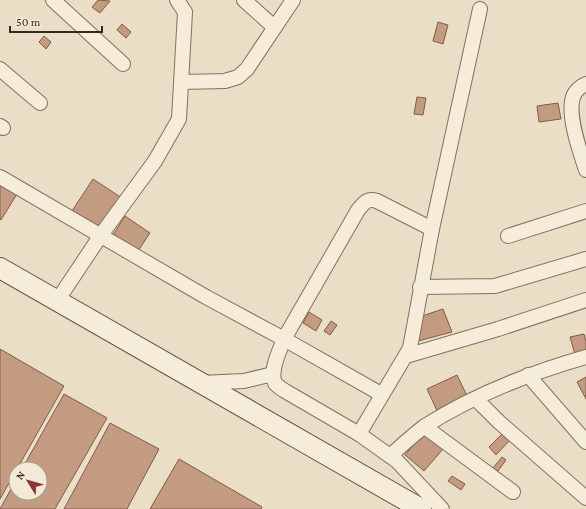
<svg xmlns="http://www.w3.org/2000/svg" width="586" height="509" viewBox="0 0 586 509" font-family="'Crimson Pro',serif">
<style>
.building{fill:#c39b81;stroke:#805c47}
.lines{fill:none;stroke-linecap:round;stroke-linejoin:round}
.street-casing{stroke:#83715f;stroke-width:16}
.secondary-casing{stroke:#655242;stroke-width:22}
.street{stroke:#f5ecda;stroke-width:14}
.secondary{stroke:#f5ecda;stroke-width:20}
</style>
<rect width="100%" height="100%" fill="#eadec7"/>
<g class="building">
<path d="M98,0L110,1L100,13L92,7Z"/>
<path d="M438,22L448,25L443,44L433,41Z"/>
<path d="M122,24L131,32L126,38L117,30Z"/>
<path d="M44,36L51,42L46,49L39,42Z"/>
<path d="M417,97L426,98L423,115L414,114Z"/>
<path d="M558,103L561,119L539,122L537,106Z"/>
<path d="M93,179L122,198L100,230L72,211Z"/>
<path d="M0,183L17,194L1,220L0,219Z"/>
<path d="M125,216L150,233L136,254L111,238Z"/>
<path d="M443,309L452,332L418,341L422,316Z"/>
<path d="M309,312L322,320L316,331L303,323Z"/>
<path d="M331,321L337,325L330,335L324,331Z"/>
<path d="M584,334L586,342V355L576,358L570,337Z"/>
<path d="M0,349L64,386L17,469H16V471L0,499Z"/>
<path d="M457,375L469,400L439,415L427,389Z"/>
<path d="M586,377V399L577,382Z"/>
<path d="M64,394L107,418L55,509H0L16,480V493H40V469H22Z"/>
<path d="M110,423L159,449L127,509H64Z"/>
<path d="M504,432L511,439L496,455L489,447Z"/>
<path d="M423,433L443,449L424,471L405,455Z"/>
<path d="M502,457L506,460L498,471L493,468Z"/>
<path d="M179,459L262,507L261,509H150Z"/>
<path d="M452,476L465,484L461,490L448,481Z"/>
</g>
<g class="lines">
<defs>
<g id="street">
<path d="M53,0L123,64"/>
<path d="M244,0L274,27"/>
<path d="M0,69L40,103"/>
<path d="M181,82L225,81L238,77L247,69L293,0"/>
<path d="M586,84C581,86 575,91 573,97C567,115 580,152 586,170"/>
<path d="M0,126L3,128"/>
<path d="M0,177L206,297L284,339L381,394"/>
<path d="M432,229L377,201C367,198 365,202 358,210L284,339C280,350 269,371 275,383C277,386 282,389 285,391L359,434L397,461L442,509"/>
<path d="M508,236L586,211"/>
<path d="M420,287L495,286L586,259"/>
<path d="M57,301L101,235L155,161L179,119L185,12L177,0"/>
<path d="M406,356L498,329L586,300"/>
<path d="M528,375L586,442"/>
<path d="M201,383L244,381L273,374"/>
<path d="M476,399L499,422L586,498"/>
<path d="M425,427L513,492"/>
<path d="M359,434L410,348L432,229L480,9"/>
<path d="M390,456C401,446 413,435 425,426C474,395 530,373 586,357"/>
</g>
<path id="secondary" d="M0,268L421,509"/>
</defs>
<use href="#street" class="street-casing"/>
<use href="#secondary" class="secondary-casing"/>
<use href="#street" class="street"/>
<use href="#secondary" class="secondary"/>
</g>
<g transform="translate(28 481) rotate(307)"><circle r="19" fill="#f2e9d6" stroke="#a69d8e"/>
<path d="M0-3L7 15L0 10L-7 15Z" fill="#8c3538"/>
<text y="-6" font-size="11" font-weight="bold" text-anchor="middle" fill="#352a21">N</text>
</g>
<path d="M10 26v6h92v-6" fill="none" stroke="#352a21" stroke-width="2"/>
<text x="16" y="26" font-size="12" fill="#352a21" stroke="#f2e9d6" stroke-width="3" paint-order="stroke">50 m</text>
</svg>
